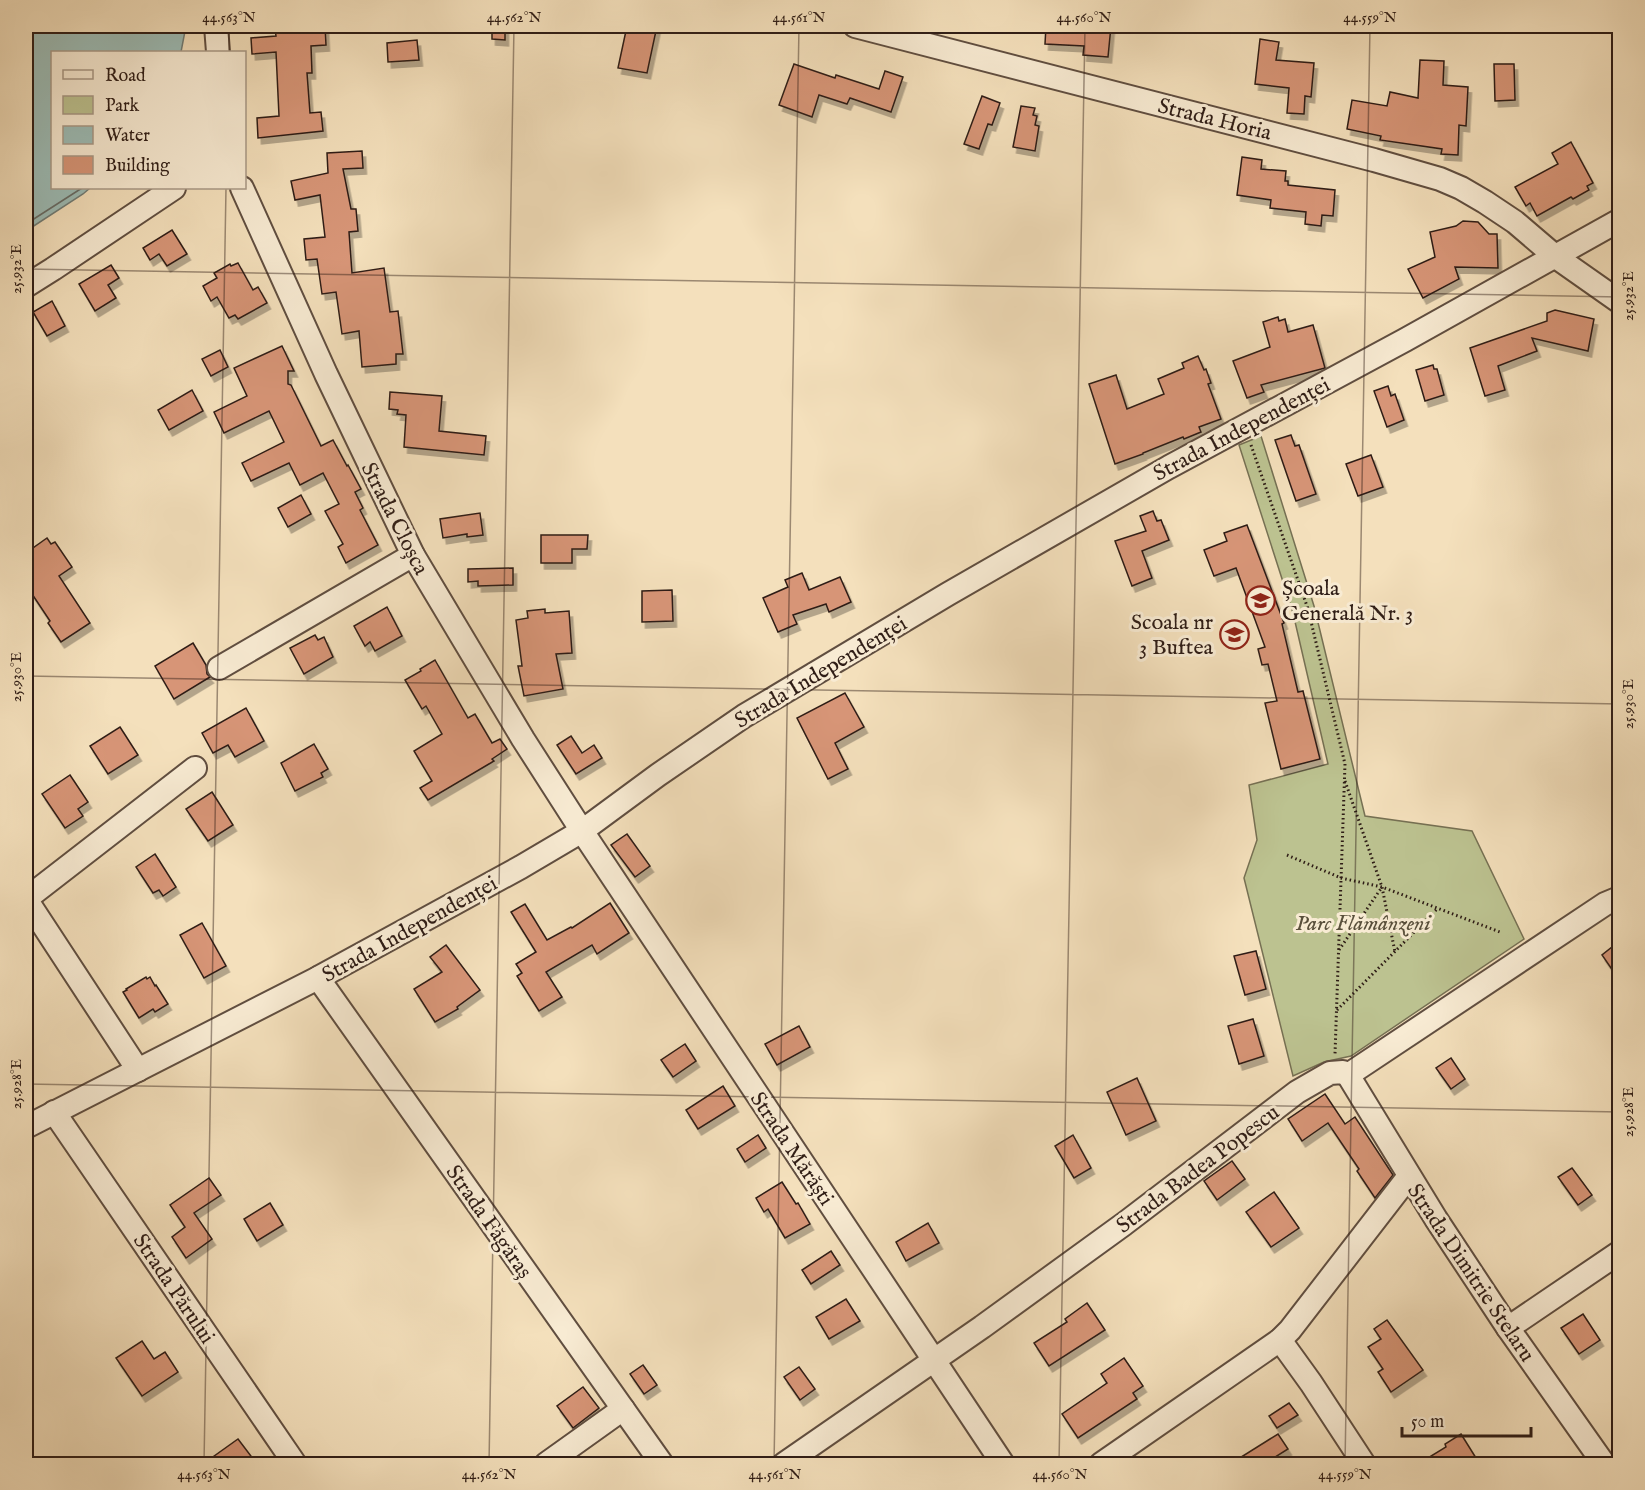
<svg xmlns="http://www.w3.org/2000/svg" width="1645" height="1490" viewBox="0 0 1645 1490" font-family="'IM FELL English',serif">
<style>
.green{fill:#bcc290;stroke:#767053;stroke-width:1.5}
.water{fill:#9cbcb6;stroke:#707c76;stroke-width:1.5}
.lines{fill:none;stroke-linecap:round;stroke-linejoin:round}
.shore{stroke:#666c66;stroke-width:1.5}
.building{fill:#d79577;stroke:#2f1d16;stroke-width:1.5;filter:url(#shadow)}
.minor-casing{stroke:#604e40;stroke-width:26}
.path{stroke:#2f1d16;stroke-width:3;stroke-dasharray:1.5 3;stroke-linecap:butt}
.minor{stroke:#f8ebd3;stroke-width:22}
.ticks{fill:none;stroke:#2f1d16;stroke-width:1.5;stroke-opacity:0.45}
.labels{text-anchor:middle;stroke-width:6;stroke-linejoin:round;paint-order:stroke}
.street-label{font-size:22px;fill:#2f1d16;stroke:#f8ebd3}
.poi-label{font-size:22px;fill:#2f1d16;stroke:#f8ebd3;text-anchor:start}
.park-label{font-size:22px;font-style:italic;fill:#594f3b;stroke:#f8ebd3}
.neatline{fill:none;stroke:#2f1d16;stroke-width:2}
.ticks-label{font-size:15px;text-anchor:middle;fill:#2f1d16}
</style>
<defs>
<filter id="shadow"><feDropShadow dx="3.5" dy="6" stdDeviation="0" flood-color="#0004"/></filter>
</defs>
<rect width="100%" height="100%" fill="#f4e0bc"/>
<filter id="stains"><feTurbulence type="fractalNoise" baseFrequency=".00333" numOctaves="4"/><feColorMatrix values="0 0 0 0 .2 0 0 0 0 .09 0 0 0 0 .02 0 0 0 .5 -.17"/></filter>
<radialGradient id="worn" r=".72"><stop offset=".6" stop-color="#630" stop-opacity="0"/><stop offset="1" stop-color="#630" stop-opacity=".3"/></radialGradient>
<path class="green" d="M1261,436L1314,606L1365,816L1472,831L1524,939L1351,1056L1324,1062L1293,1076L1244,878L1257,840L1249,785L1328,764L1293,613L1239,445Z"/>
<path class="water" d="M26,26H186L181,52H52V188H90L83,194L26,231Z"/>
<g class="lines">
<path class="shore" d="M26,224L82,188"/>
</g>
<g class="building">
<path d="M325,26L326,45L311,46L312,73H307L310,113L321,112L323,131L258,138L257,118L279,116L276,52L252,54L251,38L276,36L275,29Z"/>
<path d="M492,26H505V40L492,39Z"/>
<path d="M627,26H657L647,73L618,68Z"/>
<path d="M1046,26H1111L1108,57L1083,55L1084,46L1045,44Z"/>
<path d="M1260,39L1279,42L1276,60L1314,63L1311,97L1305,96L1304,114L1287,113L1289,88L1255,84Z"/>
<path d="M417,40L419,60L388,62L387,43Z"/>
<path d="M1420,60L1444,61L1443,85L1468,87L1466,126L1459,125L1458,155L1441,154L1442,149L1380,140L1381,136L1347,129L1352,100L1387,106L1390,92L1418,98Z"/>
<path d="M794,64L835,78L836,75L879,89L885,71L903,77L891,112L850,98L847,104L819,95L812,117L779,105Z"/>
<path d="M1494,64H1514L1515,100L1495,101Z"/>
<path d="M982,96L1000,103L992,125L988,124L979,149L964,144Z"/>
<path d="M1021,106L1035,108L1033,115L1037,116L1035,125L1039,126L1035,151L1013,147Z"/>
<path d="M1571,142L1593,183L1587,186L1589,190L1573,199L1571,197L1537,216L1530,203L1526,206L1515,187L1558,164L1552,153Z"/>
<path d="M362,151L363,168L343,169L351,209H356L358,231L349,232L352,273L384,268L390,312L398,311L403,354H396V364L362,367L359,331L342,334L336,292L322,294L317,259L306,260L304,239L325,237L320,195L295,200L291,181L328,173L327,153Z"/>
<path d="M1242,157L1262,160L1261,169L1286,171L1285,181H1288V185L1335,190L1333,216L1322,215L1321,226L1305,224L1306,212L1270,208L1271,200L1237,195Z"/>
<path d="M1463,221L1478,222L1489,234H1497L1498,268L1455,267L1459,279L1423,298L1408,269L1435,257L1430,232L1456,226Z"/>
<path d="M172,230L187,254L167,266L159,254L150,260L143,248Z"/>
<path d="M238,263L253,290L258,287L267,303L238,319L235,315L229,318L217,297L211,301L203,286L217,278L214,273L230,264L231,266Z"/>
<path d="M111,265L119,278L108,285L116,298L95,311L79,284Z"/>
<path d="M52,301L65,326L47,336L33,312Z"/>
<path d="M1555,310L1594,319L1588,351L1532,338L1537,351L1498,366L1505,390L1485,396L1470,348L1547,321V313Z"/>
<path d="M1278,317L1279,321L1285,319L1288,332L1313,325L1325,368L1261,385L1264,392L1247,398L1233,361L1270,347L1263,322Z"/>
<path d="M282,346L294,371H288V384L291,385L321,446L333,440L347,466L348,465L361,489L355,492L363,508L360,510L378,545L346,563L338,547L343,544L325,511L339,504L323,473L300,485L289,463L251,481L242,463L284,442L269,411L224,433L214,412L247,396L234,368Z"/>
<path d="M220,350L228,367L211,376L202,359Z"/>
<path d="M1198,356L1204,370L1206,369L1211,383L1208,384L1221,419L1199,427L1201,432L1184,439L1183,437L1143,453V454L1115,464L1089,384L1116,375L1127,409L1164,394L1158,379L1184,368L1182,363Z"/>
<path d="M1433,365L1434,369H1437L1444,395L1425,401L1416,370Z"/>
<path d="M1388,386L1391,396L1395,394L1404,420L1387,427L1374,391Z"/>
<path d="M192,390L203,411L169,430L158,410Z"/>
<path d="M390,392L442,396L439,431L486,436L484,455L404,447L406,415L397,414L398,410L389,409Z"/>
<path d="M1291,435L1295,446L1299,445L1316,494L1296,501L1275,440Z"/>
<path d="M1371,455L1383,487L1358,496L1346,464Z"/>
<path d="M301,495L311,514L288,527L278,508Z"/>
<path d="M1153,511L1157,521L1161,520L1169,540L1142,551L1152,578L1132,586L1115,541L1146,531L1140,516Z"/>
<path d="M480,513L483,535L467,537V534L443,538L440,519Z"/>
<path d="M1247,525L1284,623L1282,624L1298,692L1303,691L1320,759L1281,769L1265,703L1277,701L1268,664L1262,665L1258,649L1265,647L1236,568L1214,576L1204,550L1227,541L1224,533Z"/>
<path d="M541,535H588L587,549H572V563H541Z"/>
<path d="M47,538L51,544L55,542L72,567L59,576L90,623L61,642L48,623L50,621L26,585V553Z"/>
<path d="M513,568V585L478,586V581L468,582V569Z"/>
<path d="M802,573L809,590L840,577L851,602L829,612L826,604L793,615L797,624L778,632L763,598L788,587L785,580Z"/>
<path d="M672,590L673,621L642,622V591Z"/>
<path d="M387,607L402,636L375,651L370,642L365,646L354,626Z"/>
<path d="M545,609V613L569,611L572,653L556,654L563,689L524,696L518,666H522L516,620L528,618L527,611Z"/>
<path d="M315,635L318,640L324,637L333,657L304,674L290,648Z"/>
<path d="M193,643L206,665L207,674L210,677L174,699L155,666Z"/>
<path d="M435,660L468,718L475,714L492,743L500,739L507,749L492,759L494,761L428,800L420,788L432,781L414,751L442,734L426,706L422,709L405,680L421,671L420,669Z"/>
<path d="M845,693L864,727L835,743L848,769L828,779L797,718Z"/>
<path d="M246,708L264,741L235,757L228,745L213,753L202,733Z"/>
<path d="M120,727L138,755L108,774L90,746Z"/>
<path d="M571,736L582,753L594,745L602,758L576,774L557,745Z"/>
<path d="M314,744L328,769L321,773L323,777L295,791L281,763Z"/>
<path d="M70,775L88,802L78,809L83,816L65,828L42,794Z"/>
<path d="M212,792L233,825L208,841L186,809Z"/>
<path d="M627,834L650,866L635,877L611,845Z"/>
<path d="M155,854L176,887L163,896L159,890L153,893L136,867Z"/>
<path d="M610,903L629,933L597,954L592,945L546,972L562,997L539,1011L517,976L522,973L516,964L536,952L511,912L525,904L547,940L571,927L572,928Z"/>
<path d="M202,923L226,966L204,978L180,935Z"/>
<path d="M446,945L480,990L457,1007L458,1009L435,1022L414,989L442,972L430,957Z"/>
<path d="M1620,945V981L1602,955L1612,947L1614,949Z"/>
<path d="M1256,951L1266,989L1245,995L1234,956Z"/>
<path d="M146,977L147,979L150,977L155,986L156,985L168,1004L155,1012L153,1009L139,1018L123,992L127,990L126,989Z"/>
<path d="M1253,1019L1264,1056L1239,1064L1228,1026Z"/>
<path d="M799,1026L810,1047L777,1065L765,1044Z"/>
<path d="M685,1044L696,1061L673,1077L661,1060Z"/>
<path d="M1451,1058L1465,1079L1451,1089L1436,1068Z"/>
<path d="M1137,1078L1156,1121L1126,1135L1107,1092Z"/>
<path d="M723,1086L735,1106L698,1129L686,1110Z"/>
<path d="M1325,1094L1345,1124L1355,1117L1393,1175L1375,1198L1357,1171L1359,1169L1328,1123L1302,1141L1288,1119Z"/>
<path d="M758,1135L766,1148L745,1162L737,1149Z"/>
<path d="M1073,1135L1091,1168L1074,1178L1055,1146Z"/>
<path d="M1232,1161L1245,1179L1217,1200L1204,1181Z"/>
<path d="M1572,1168L1592,1195L1578,1205L1558,1177Z"/>
<path d="M209,1178L221,1195L194,1213L212,1239L186,1258L172,1237L185,1227L170,1205Z"/>
<path d="M782,1182L796,1204L798,1203L810,1224L785,1238L768,1209L764,1212L756,1198Z"/>
<path d="M1274,1192L1299,1228L1271,1247L1246,1212Z"/>
<path d="M270,1203L283,1225L257,1241L244,1219Z"/>
<path d="M928,1223L939,1243L906,1261L896,1242Z"/>
<path d="M831,1251L840,1265L811,1284L802,1270Z"/>
<path d="M846,1299L860,1321L829,1339L816,1317Z"/>
<path d="M1087,1303L1105,1330L1049,1366L1034,1343L1067,1322L1065,1319Z"/>
<path d="M1583,1314L1600,1340L1579,1354L1561,1328Z"/>
<path d="M1387,1320L1423,1370L1391,1392L1378,1372L1383,1369L1368,1347L1381,1339L1374,1329Z"/>
<path d="M142,1341L154,1359L165,1352L178,1372L142,1396L116,1358Z"/>
<path d="M1124,1358L1143,1386L1133,1393L1137,1399L1078,1438L1062,1414L1107,1383L1101,1374Z"/>
<path d="M643,1365L657,1385L644,1394L630,1374Z"/>
<path d="M799,1367L815,1389L800,1400L784,1377Z"/>
<path d="M583,1387L599,1408L573,1428L557,1406Z"/>
<path d="M1289,1403L1298,1415L1277,1428L1269,1416Z"/>
<path d="M1278,1434L1288,1449L1264,1464H1230Z"/>
<path d="M1461,1434L1476,1458L1466,1464H1418L1446,1447L1445,1444Z"/>
<path d="M238,1439L257,1464H203Z"/>
</g>
<g class="lines">
<defs>
<g id="minor">
<path d="M216,26L218,52"/>
<path d="M855,26L1374,160L1440,179L1461,188L1485,202L1515,222L1556,257L1620,302"/>
<path d="M242,188L326,374L413,555L523,739L582,831L1003,1464"/>
<path d="M26,286L53,269L174,188"/>
<path d="M219,668L413,555"/>
<path d="M26,899L195,768"/>
<path d="M26,899L138,1070"/>
<path d="M318,978L662,1464"/>
<path d="M1348,1075L1436,1219L1508,1328L1604,1464"/>
<path d="M1348,1075L1605,904L1617,899L1620,900"/>
<path d="M54,1112L295,1464"/>
<path d="M26,1127L318,978L521,867L582,831L658,775L744,716L948,594L1169,467L1405,340L1620,220"/>
<path d="M1508,1328L1620,1252"/>
<path d="M1280,1340L1311,1383L1364,1464"/>
<path d="M546,1464L623,1409"/>
<path d="M784,1464L982,1327L1124,1224L1297,1092L1330,1073L1343,1072L1348,1075"/>
<path d="M1101,1464L1280,1340L1290,1330L1409,1176"/>
</g>
</defs>
<use href="#minor" class="minor-casing"/>
<g class="path">
<path d="M1251,445L1308,609L1345,764L1335,1054"/>
<path d="M1345,781L1382,887L1395,952"/>
<path d="M1287,855L1341,878L1382,887L1500,932"/>
<path d="M1339,950L1382,887"/>
<path d="M1337,1010L1438,908"/>
</g>
<use href="#minor" class="minor"/>
</g>
<path class="ticks" d="M229,52V26M26,269L1620,297M26,676L1620,704M26,1084L1620,1112M204,1464L226,188M489,1464L514,26M774,1464L799,26M1059,1464L1085,26M1345,1464L1370,26"/>
<defs>
<symbol id="school-ring" viewBox="-11 -11 22 22"><circle r="9.5" fill="#f8ebd3" stroke="#8f2418" stroke-width="1.5"/><path d="M0-5L7-2L0 1L-7-2ZM-4 1L0 2.5L4 1V4Q0 6-4 4Z" fill="#8f2418"/></symbol>
</defs>
<g fill-rule="evenodd">
<use href="#school-ring" x="1244" y="584" width="33" height="33"/>
<use href="#school-ring" x="1218" y="618" width="33" height="33"/>
</g>
<g class="labels">
<g class="street-label">
<text transform="translate(1215 118) rotate(14)" y="8">Strada Horia</text>
<text transform="translate(1241 428) rotate(-28)" y="8">Strada Independenței</text>
<text transform="translate(396 518) rotate(63)" y="8">Strada Cloșca</text>
<text transform="translate(820 671) rotate(-31)" y="8">Strada Independenței</text>
<text transform="translate(409 928) rotate(-29)" y="8">Strada Independenței</text>
<text transform="translate(793 1148) rotate(56)" y="8">Strada Mărăști</text>
<text transform="translate(1197 1168) rotate(-37)" y="8">Strada Badea Popescu</text>
<text transform="translate(490 1221) rotate(55)" y="8">Strada Făgăraș</text>
<text transform="translate(1472 1272) rotate(56)" y="8">Strada Dimitrie Stelaru</text>
<text transform="translate(175 1288) rotate(56)" y="8">Strada Părului</text>
</g>
<g class="poi-label">
<text x="1282" y="595">Școala<tspan x="1282" dy="25">Generală Nr. 3</tspan></text>
<text x="1213" y="629" text-anchor="end">Scoala nr<tspan x="1213" dy="25">3 Buftea</tspan></text>
</g>
<g class="park-label">
<text x="1363" y="930">Parc Flămânzeni</text>
</g>
</g>
<rect width="1645" height="1490" fill="none" stroke="#f4e0bc" stroke-width="66"/>
<rect x="51" y="51" width="195" height="138" fill="#f8ebd3" stroke="#a89987" stroke-width="1.5"/>
<rect x="63" y="70" width="30" height="9" fill="#f8ebd3" stroke="#a89987" stroke-width="1.5"/>
<text x="105" y="81" font-size="18" fill="#2f1d16">Road</text>
<rect x="63" y="96" width="30" height="18" fill="#bcc290" stroke="#a89987" stroke-width="1.5"/>
<text x="105" y="111" font-size="18" fill="#2f1d16">Park</text>
<rect x="63" y="126" width="30" height="18" fill="#9cbcb6" stroke="#a89987" stroke-width="1.5"/>
<text x="105" y="141" font-size="18" fill="#2f1d16">Water</text>
<rect x="63" y="156" width="30" height="18" fill="#d79577" stroke="#a89987" stroke-width="1.5"/>
<text x="105" y="171" font-size="18" fill="#2f1d16">Building</text>
<path d="M1402 1427v9h129v-9" fill="none" stroke="#2f1d16" stroke-width="3"/>
<text x="1411" y="1427" font-size="18" fill="#2f1d16" stroke="#f8ebd3" stroke-width="4.5" paint-order="stroke">50 m</text>
<rect x="33" y="33" width="1579" height="1424" class="neatline"/>
<g class="ticks-label">
<text x="229" y="22">44.563°N</text>
<text x="514" y="22">44.562°N</text>
<text x="799" y="22">44.561°N</text>
<text x="1084" y="22">44.560°N</text>
<text x="1370" y="22">44.559°N</text>
<text transform="translate(16 269) rotate(-90)" y="5">25.932°E</text>
<text transform="translate(1628 296) rotate(-90)" y="5">25.932°E</text>
<text transform="translate(16 677) rotate(-90)" y="5">25.930°E</text>
<text transform="translate(1628 704) rotate(-90)" y="5">25.930°E</text>
<text transform="translate(16 1084) rotate(-90)" y="5">25.928°E</text>
<text transform="translate(1628 1112) rotate(-90)" y="5">25.928°E</text>
<text x="204" y="1479">44.563°N</text>
<text x="489" y="1479">44.562°N</text>
<text x="775" y="1479">44.561°N</text>
<text x="1060" y="1479">44.560°N</text>
<text x="1345" y="1479">44.559°N</text>
</g>
<rect width="100%" height="100%" filter="url(#stains)"/>
<rect width="100%" height="100%" fill="url(#worn)"/>
</svg>
